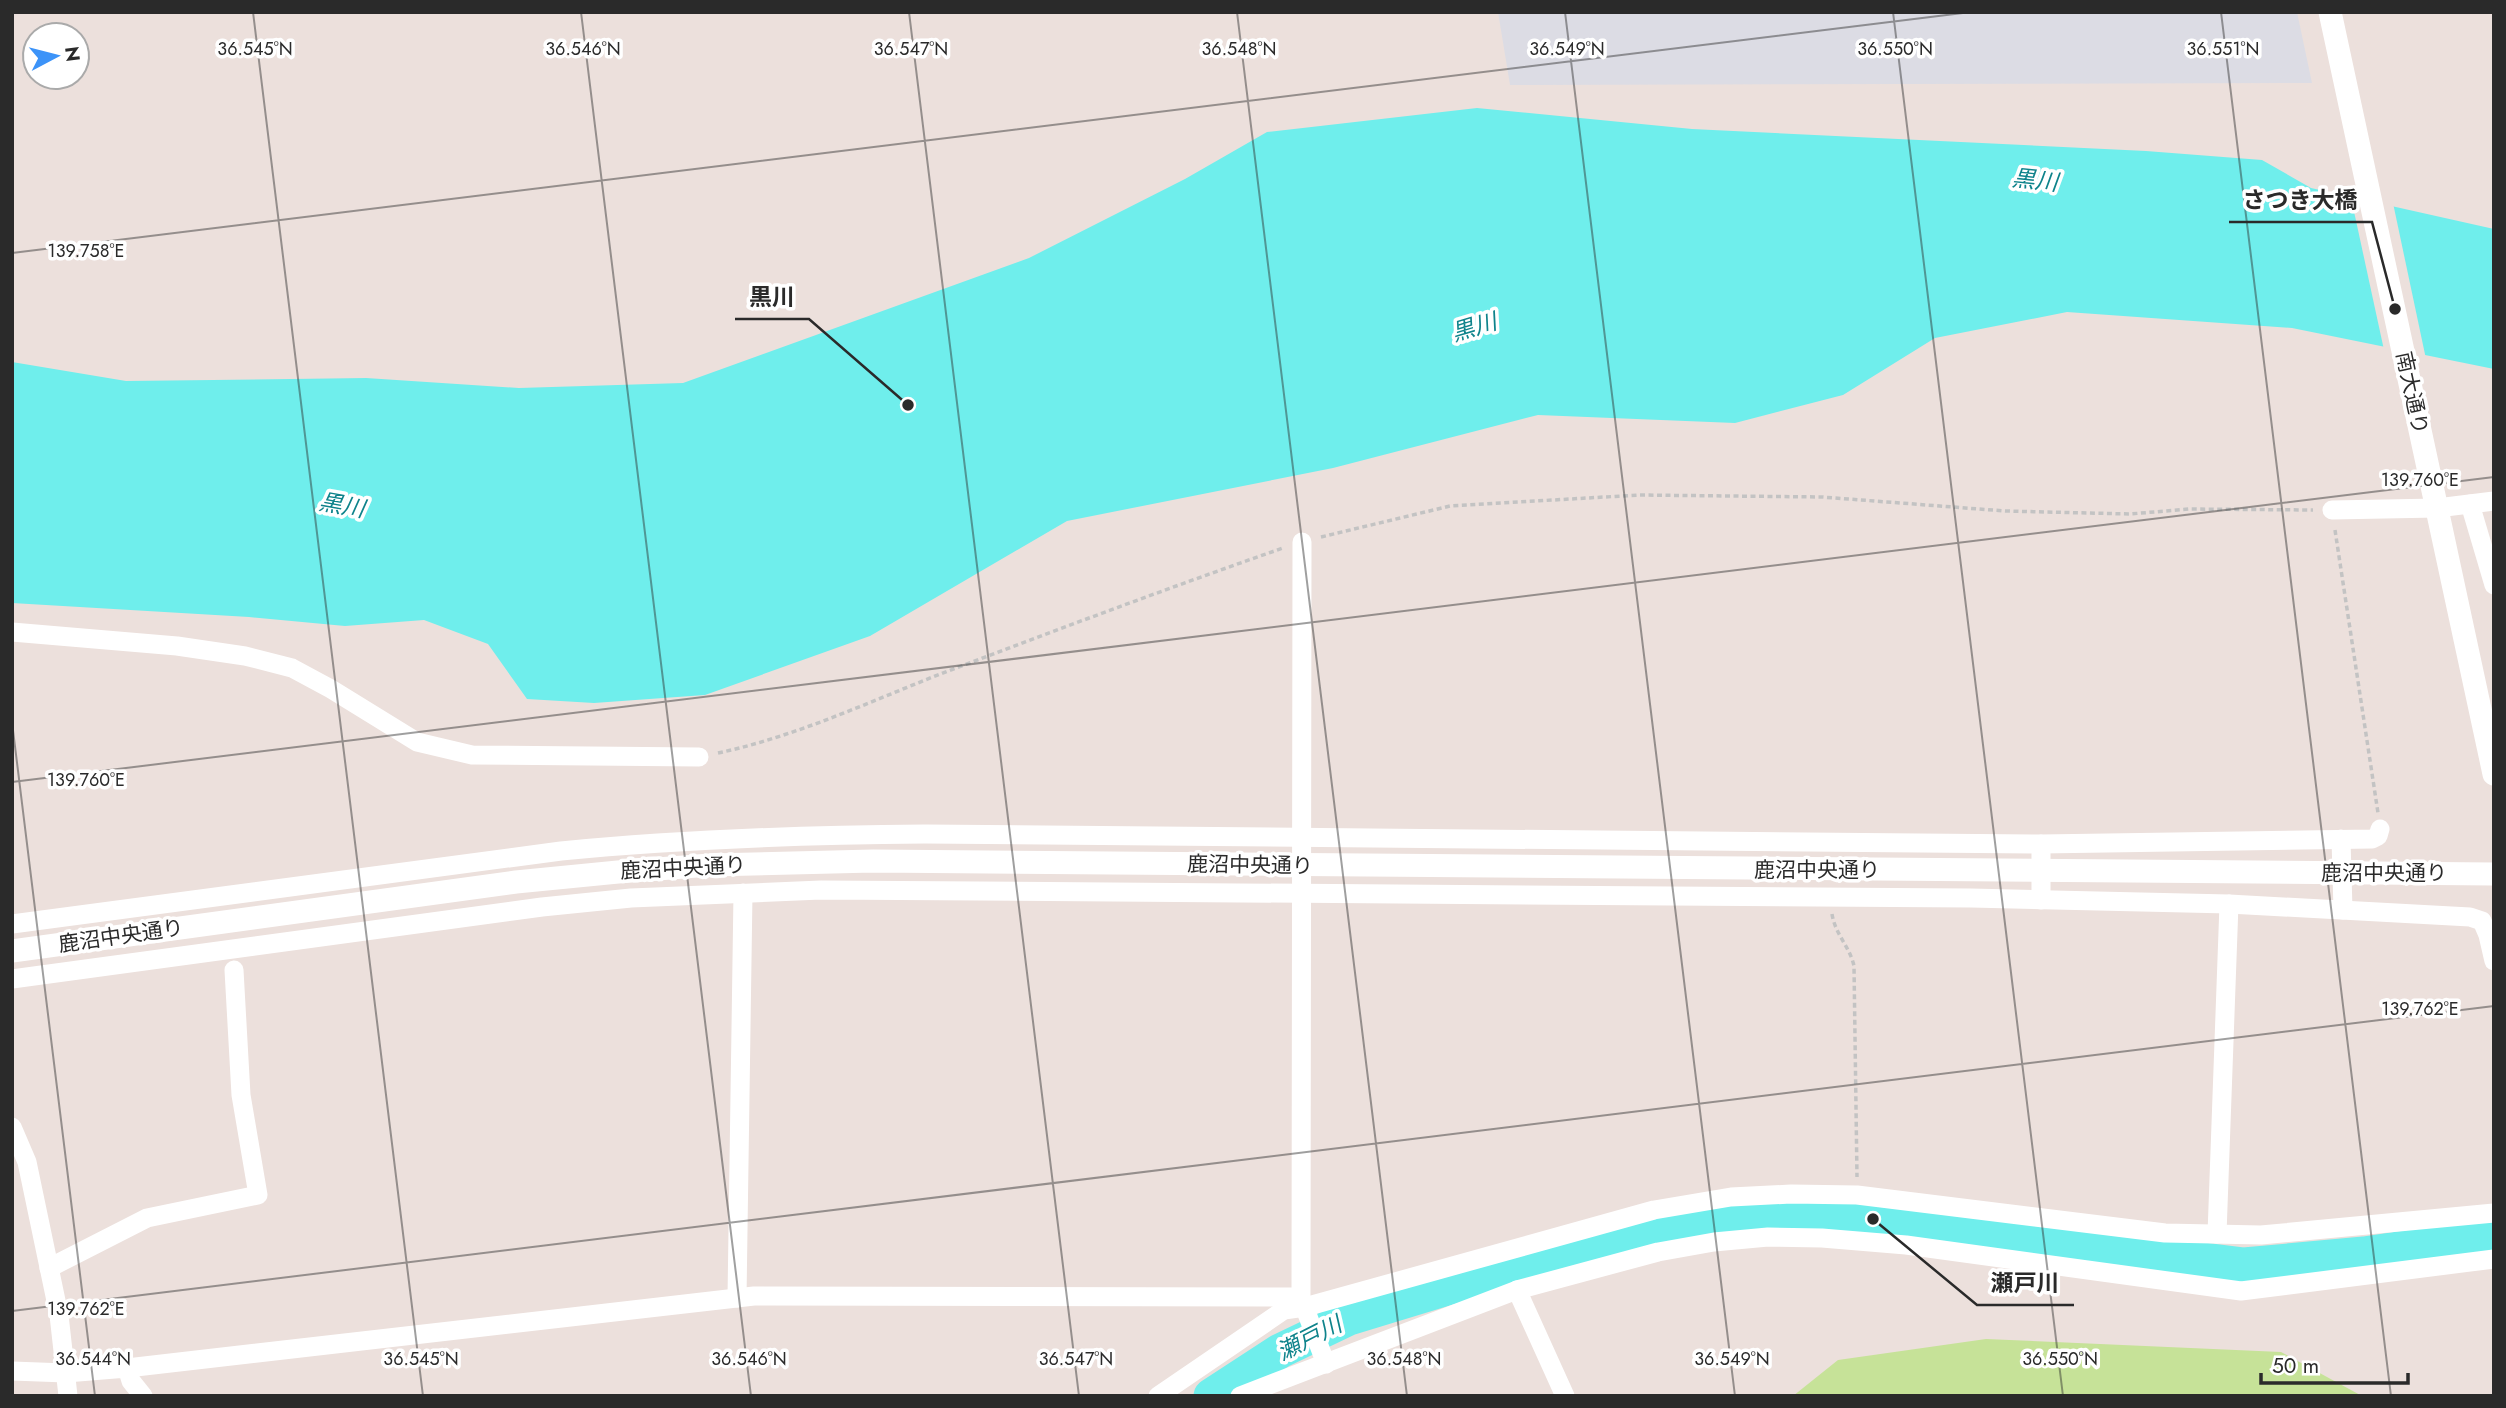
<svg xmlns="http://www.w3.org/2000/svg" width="2506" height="1408" viewBox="0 0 2506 1408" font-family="Jost,'Noto Sans JP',sans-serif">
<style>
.industrial{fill:#dcdce4}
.green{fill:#c6e298}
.water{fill:#6feeec}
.pier{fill:#ece0dc}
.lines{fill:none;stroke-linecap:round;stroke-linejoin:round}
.river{stroke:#6feeec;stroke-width:35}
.path{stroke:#c3c3c3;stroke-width:3.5;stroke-dasharray:5 3.5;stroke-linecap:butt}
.minor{stroke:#fff;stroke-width:19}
.tertiary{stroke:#fff;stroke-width:23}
.ticks{fill:none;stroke:#2a2a2a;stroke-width:2;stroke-opacity:0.45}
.labels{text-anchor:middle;stroke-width:7;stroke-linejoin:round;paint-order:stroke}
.street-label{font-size:21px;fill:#2a2a2a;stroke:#fff}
.water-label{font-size:23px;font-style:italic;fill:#0e838b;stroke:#fff}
.ticks-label{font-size:18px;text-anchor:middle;fill:#2a2a2a;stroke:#fff;stroke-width:7;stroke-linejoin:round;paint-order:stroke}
.leader{fill:none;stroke:#2a2a2a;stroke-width:2.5}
.callout-dot{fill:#2a2a2a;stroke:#fff;stroke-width:2.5}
.callout-label{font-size:23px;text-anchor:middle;font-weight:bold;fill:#2a2a2a;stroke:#fff;stroke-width:7;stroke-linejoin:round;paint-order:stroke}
</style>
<rect width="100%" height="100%" fill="#ece0dc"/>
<path class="industrial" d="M1498,12H2297L2312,83L1510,85Z"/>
<path class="green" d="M1986,1339L2281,1352L2362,1396H1793L1838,1360Z"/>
<path class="water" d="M1477,108L1692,129L2146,151L2262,160L2311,188L2494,229V369L2292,328L2067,312L1935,338L1843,395L1735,423L1538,415L1333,468L1067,521L870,636L705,695L594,703L527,699L488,644L424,620L345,626L249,617L12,603V362L126,381L366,378L519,388L683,383L1029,258L1185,179L1267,132Z"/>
<path class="pier" d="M2350,193L2393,203L2426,359L2384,350Z"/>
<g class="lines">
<path class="river" d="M1211,1396L1280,1351L1349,1318L1549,1257L1680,1226L1745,1220L1873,1219L2244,1265L2364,1254L2494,1235"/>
<g class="path">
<path d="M2335,530L2378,813"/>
<path d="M1321,537L1450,506L1639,495L1822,497L2005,511L2130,514L2189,509L2313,510"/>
<path d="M718,753C798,736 873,700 948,671C1059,629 1171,587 1283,548"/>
<path d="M1832,914C1835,934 1850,947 1854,966L1857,1177"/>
</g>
<g class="minor">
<path d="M2470,504L2494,585"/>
<path d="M2332,510L2437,508L2494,501"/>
<path d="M12,632L177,646L245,656L292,668L331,689L417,742L472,755L699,757"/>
<path d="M2341,839L2343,910"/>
<path d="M2041,900V844"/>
<path d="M12,924L561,851C682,839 803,835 925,834L2041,844L2372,839L2378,836L2380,829"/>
<path d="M12,979L542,907L631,898L821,890L1971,898L2229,904L2470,917L2482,921L2488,935L2494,961"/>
<path d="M12,1127L27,1162L59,1315L68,1396"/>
<path d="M2217,1234L2229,904"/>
<path d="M49,1268L147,1218L258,1195L241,1095L234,970"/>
<path d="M1517,1290L1565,1396"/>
<path d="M737,1298L743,893"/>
<path d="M1301,1298L1326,1364"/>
<path d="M127,1368L754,1296L1301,1297L1302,542"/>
<path d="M12,1371L66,1373L127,1368L131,1381L143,1396"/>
<path d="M1158,1396L1284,1310L1305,1307L1654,1210L1731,1197L1791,1194L1857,1195L2165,1233L2261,1235L2494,1213"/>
<path d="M1240,1396L1517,1290L1658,1252L1714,1242L1768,1237L1822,1238L1906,1245L2241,1291L2494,1259"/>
</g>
<g class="tertiary">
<path d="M2330,12L2494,774"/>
<path d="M12,951L516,882L618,872L710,865L873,861L2494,874"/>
</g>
</g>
<path class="ticks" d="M253,12L423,1396M581,12L751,1396M909,12L1079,1396M1237,12L1407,1396M1565,12L1735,1396M1893,12L2063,1396M2221,12L2391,1396M12,253L1971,12M12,722L95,1396M12,782L2494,477M12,1311L2494,1006"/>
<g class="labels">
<g class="street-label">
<text transform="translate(2412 393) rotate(78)" y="7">南大通り</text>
<text transform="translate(1250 865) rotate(1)" y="7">鹿沼中央通り</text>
<text transform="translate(683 868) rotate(-3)" y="7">鹿沼中央通り</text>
<text x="1817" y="877">鹿沼中央通り</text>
<text x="2384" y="880">鹿沼中央通り</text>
<text transform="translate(121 936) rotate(-8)" y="7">鹿沼中央通り</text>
</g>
<g class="water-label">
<text transform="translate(2035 180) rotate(6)" y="8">黒川</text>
<text transform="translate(1474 327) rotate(-17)" y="8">黒川</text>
<text transform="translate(342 505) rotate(10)" y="8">黒川</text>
<text transform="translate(1309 1338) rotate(-27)" y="8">瀬戸川</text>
</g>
</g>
<g class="ticks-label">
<text x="255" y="55">36.545°N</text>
<text x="583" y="55">36.546°N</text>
<text x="911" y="55">36.547°N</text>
<text x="1239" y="55">36.548°N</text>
<text x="1567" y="55">36.549°N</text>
<text x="1895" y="55">36.550°N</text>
<text x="2223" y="55">36.551°N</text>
<text x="86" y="257">139.758°E</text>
<text x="2420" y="486">139.760°E</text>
<text x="86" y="786">139.760°E</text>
<text x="2420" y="1015">139.762°E</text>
<text x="86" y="1315">139.762°E</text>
<text x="93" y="1365">36.544°N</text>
<text x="421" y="1365">36.545°N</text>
<text x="749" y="1365">36.546°N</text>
<text x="1076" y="1365">36.547°N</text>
<text x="1404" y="1365">36.548°N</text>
<text x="1732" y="1365">36.549°N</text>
<text x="2060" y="1365">36.550°N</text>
</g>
<path class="leader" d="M2395 309L2372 222H2229M908 405L809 319H735M1873 1219L1977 1305H2074"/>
<g class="callout-dot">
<circle cx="2395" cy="309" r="7"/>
<circle cx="908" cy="405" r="7"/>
<circle cx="1873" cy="1219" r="7"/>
</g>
<g class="callout-label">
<text x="2300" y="208">さつき大橋</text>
<text x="772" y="305">黒川</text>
<text x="2025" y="1291">瀬戸川</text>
</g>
<rect width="2506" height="1408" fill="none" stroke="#2a2a2a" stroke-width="28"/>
<g transform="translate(56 56) rotate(83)"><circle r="33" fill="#ffffff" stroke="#aaaaaa" stroke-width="2"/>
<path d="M0-5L12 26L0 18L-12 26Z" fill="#3c93f8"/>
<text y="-10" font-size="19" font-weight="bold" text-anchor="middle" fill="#2a2a2a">N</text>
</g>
<path d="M2261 1373v10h147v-10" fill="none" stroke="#2a2a2a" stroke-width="3.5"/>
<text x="2272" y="1373" font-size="21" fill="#2a2a2a" stroke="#ffffff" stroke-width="5" paint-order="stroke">50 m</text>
</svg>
